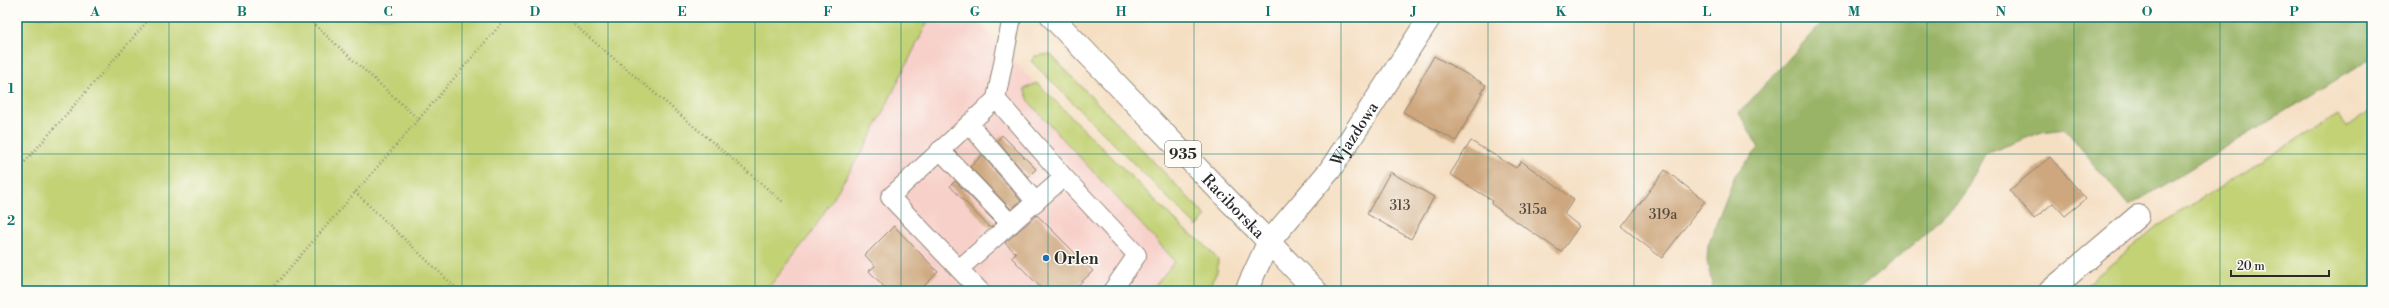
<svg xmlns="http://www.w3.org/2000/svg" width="2389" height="308" viewBox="0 0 2389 308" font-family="'Libre Bodoni',serif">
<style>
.built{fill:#f7d0c9}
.green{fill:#c2d275;stroke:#767e50}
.forest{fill:#99b466;stroke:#627048}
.building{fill:#cea77e}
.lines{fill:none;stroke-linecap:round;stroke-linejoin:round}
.lane-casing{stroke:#908577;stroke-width:20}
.street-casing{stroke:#908577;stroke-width:24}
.primary-casing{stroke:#908577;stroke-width:24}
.path{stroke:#908577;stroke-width:2.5;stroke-dasharray:1 3;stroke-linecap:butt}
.lane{stroke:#fff;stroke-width:18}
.street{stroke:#fff;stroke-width:22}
.primary{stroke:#fff;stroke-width:22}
.grid{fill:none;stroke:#0f766e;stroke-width:1;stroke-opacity:0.55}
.poi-dot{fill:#1f6fb2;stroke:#fdfcf7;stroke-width:1.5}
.labels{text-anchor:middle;stroke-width:3;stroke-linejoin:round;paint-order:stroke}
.number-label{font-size:14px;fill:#544a40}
.shield{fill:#fdfcf7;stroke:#6a6a68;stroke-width:1}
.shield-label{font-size:15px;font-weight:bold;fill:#2b2b2b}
.street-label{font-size:16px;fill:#2b2b2b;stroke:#fdfcf7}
.poi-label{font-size:16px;font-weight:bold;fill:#2b2b2b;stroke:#fdfcf7;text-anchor:start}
.neatline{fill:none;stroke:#0f766e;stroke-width:1.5}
.grid-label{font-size:13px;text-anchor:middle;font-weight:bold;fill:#0f766e}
</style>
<rect width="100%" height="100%" fill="#fdfcf7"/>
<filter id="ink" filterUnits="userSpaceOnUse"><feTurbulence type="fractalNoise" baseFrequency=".025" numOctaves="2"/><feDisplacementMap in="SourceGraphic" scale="8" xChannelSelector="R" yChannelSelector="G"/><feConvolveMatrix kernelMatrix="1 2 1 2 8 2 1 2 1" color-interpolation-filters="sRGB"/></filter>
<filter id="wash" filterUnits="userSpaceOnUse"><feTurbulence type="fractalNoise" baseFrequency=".012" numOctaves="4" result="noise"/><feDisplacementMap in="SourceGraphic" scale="16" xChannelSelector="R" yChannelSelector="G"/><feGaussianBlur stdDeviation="0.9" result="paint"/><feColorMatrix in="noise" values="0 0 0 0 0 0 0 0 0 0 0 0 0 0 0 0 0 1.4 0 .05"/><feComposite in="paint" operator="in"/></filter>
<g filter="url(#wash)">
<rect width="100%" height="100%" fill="#f5dfc3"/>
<path class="built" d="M930,17H973L1195,253L1196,291H766L810,235L869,140Z"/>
<g class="green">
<path d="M17,17H930L869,140L810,235L766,291H17Z"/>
<path d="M1050,54L1206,216L1197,227L1031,61L1035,56Z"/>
<path d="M1037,83L1185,230L1203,243L1218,260L1217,272L1207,291H1151L1175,261L1030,103L1024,89Z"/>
<path d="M2372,109V291H2079L2157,226L2337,115L2347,127Z"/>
</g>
<path class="forest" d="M1827,17H2372V58L2129,206L2065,129L2042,132L1985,154L1963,196L1914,244L1857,291H1718L1713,288L1707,261L1708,245L1735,175L1759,148L1739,113Z"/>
<g id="blocks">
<g class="building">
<path d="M1434,56L1486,85L1456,141L1403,112Z"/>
<path d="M1002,135L1036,169L1028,177L997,141Z"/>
<path d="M1471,141L1516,168L1521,161L1574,199L1564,214L1579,226L1561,252L1491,204L1493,201L1450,174Z"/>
<path d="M982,155L1021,201L1011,209L970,167Z"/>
<path d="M2050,157L2086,199L2065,216L2053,203L2034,219L2010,190Z"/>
<path d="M1665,170L1705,201L1662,258L1622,227Z"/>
<path d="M1390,172L1434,197L1411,239L1367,214Z"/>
<path d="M955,181L996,223L990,228L950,186Z"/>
<path d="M1037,215L1093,271L1072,291H1044L1011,257L1016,253L1005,243Z"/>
<path d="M894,226L938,272L919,291H888L869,271L875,266L865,255Z"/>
</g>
</g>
</g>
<g filter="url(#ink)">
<use href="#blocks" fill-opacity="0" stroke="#908577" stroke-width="1"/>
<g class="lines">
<defs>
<g id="lane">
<path d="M1012,17L996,99L1064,177L1137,255L1112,291"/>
<path d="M969,124L1036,202"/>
<path d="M940,150L1011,224"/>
<path d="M959,269L1064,177"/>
<path d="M980,291L890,197L996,99"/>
</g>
<g id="street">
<path id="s1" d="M1246,291L1268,243L1330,170L1430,17"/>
<path d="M2050,291L2138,216"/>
</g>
<g id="primary">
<path id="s2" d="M1052,17L1316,291"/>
</g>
</defs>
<use href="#lane" class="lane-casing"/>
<use href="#street" class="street-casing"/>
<use href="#primary" class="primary-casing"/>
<g class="path">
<path d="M306,17L419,120"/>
<path d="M565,17L783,202"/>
<path d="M17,171L151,17"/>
<path d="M355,192L459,291"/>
<path d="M270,291L507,17"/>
</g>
<use href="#lane" class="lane"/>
<use href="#street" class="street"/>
<use href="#primary" class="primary"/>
</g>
</g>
<path class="grid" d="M169,17V291M315,17V291M462,17V291M608,17V291M755,17V291M901,17V291M1048,17V291M1194,17V291M1341,17V291M1488,17V291M1634,17V291M1781,17V291M1927,17V291M2074,17V291M2220,17V291M17,154H2372"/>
<circle class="poi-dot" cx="1046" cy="258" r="4"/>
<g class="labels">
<g class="number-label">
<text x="1400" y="210">313</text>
<text x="1533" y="214">315a</text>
<text x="1663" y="219">319a</text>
</g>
<rect class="shield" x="1165" y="141" width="36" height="26" rx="3"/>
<g class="shield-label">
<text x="1183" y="159">935</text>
</g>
<g class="street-label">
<text dy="6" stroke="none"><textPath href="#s1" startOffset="192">Wjazdowa</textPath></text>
<text dy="6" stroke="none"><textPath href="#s2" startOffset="262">Raciborska</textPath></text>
</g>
<g class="poi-label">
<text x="1054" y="264">Orlen</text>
</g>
</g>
<rect width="2389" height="308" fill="none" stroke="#fdfcf7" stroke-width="44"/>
<path d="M2231 270v6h98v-6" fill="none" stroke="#2b2b2b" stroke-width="2"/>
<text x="2237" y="270" font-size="12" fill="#2b2b2b" stroke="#fdfcf7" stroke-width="3" paint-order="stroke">20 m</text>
<rect x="22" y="22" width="2345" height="264" class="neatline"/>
<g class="grid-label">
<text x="95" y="16">A</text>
<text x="242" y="16">B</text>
<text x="388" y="16">C</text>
<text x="535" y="16">D</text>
<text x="682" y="16">E</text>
<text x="828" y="16">F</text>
<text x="975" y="16">G</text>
<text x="1121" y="16">H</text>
<text x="1268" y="16">I</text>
<text x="1414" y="16">J</text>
<text x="1561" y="16">K</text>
<text x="1707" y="16">L</text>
<text x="1854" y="16">M</text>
<text x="2001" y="16">N</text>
<text x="2147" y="16">O</text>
<text x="2294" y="16">P</text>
<text x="11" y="93">1</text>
<text x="11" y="225">2</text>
</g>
</svg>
